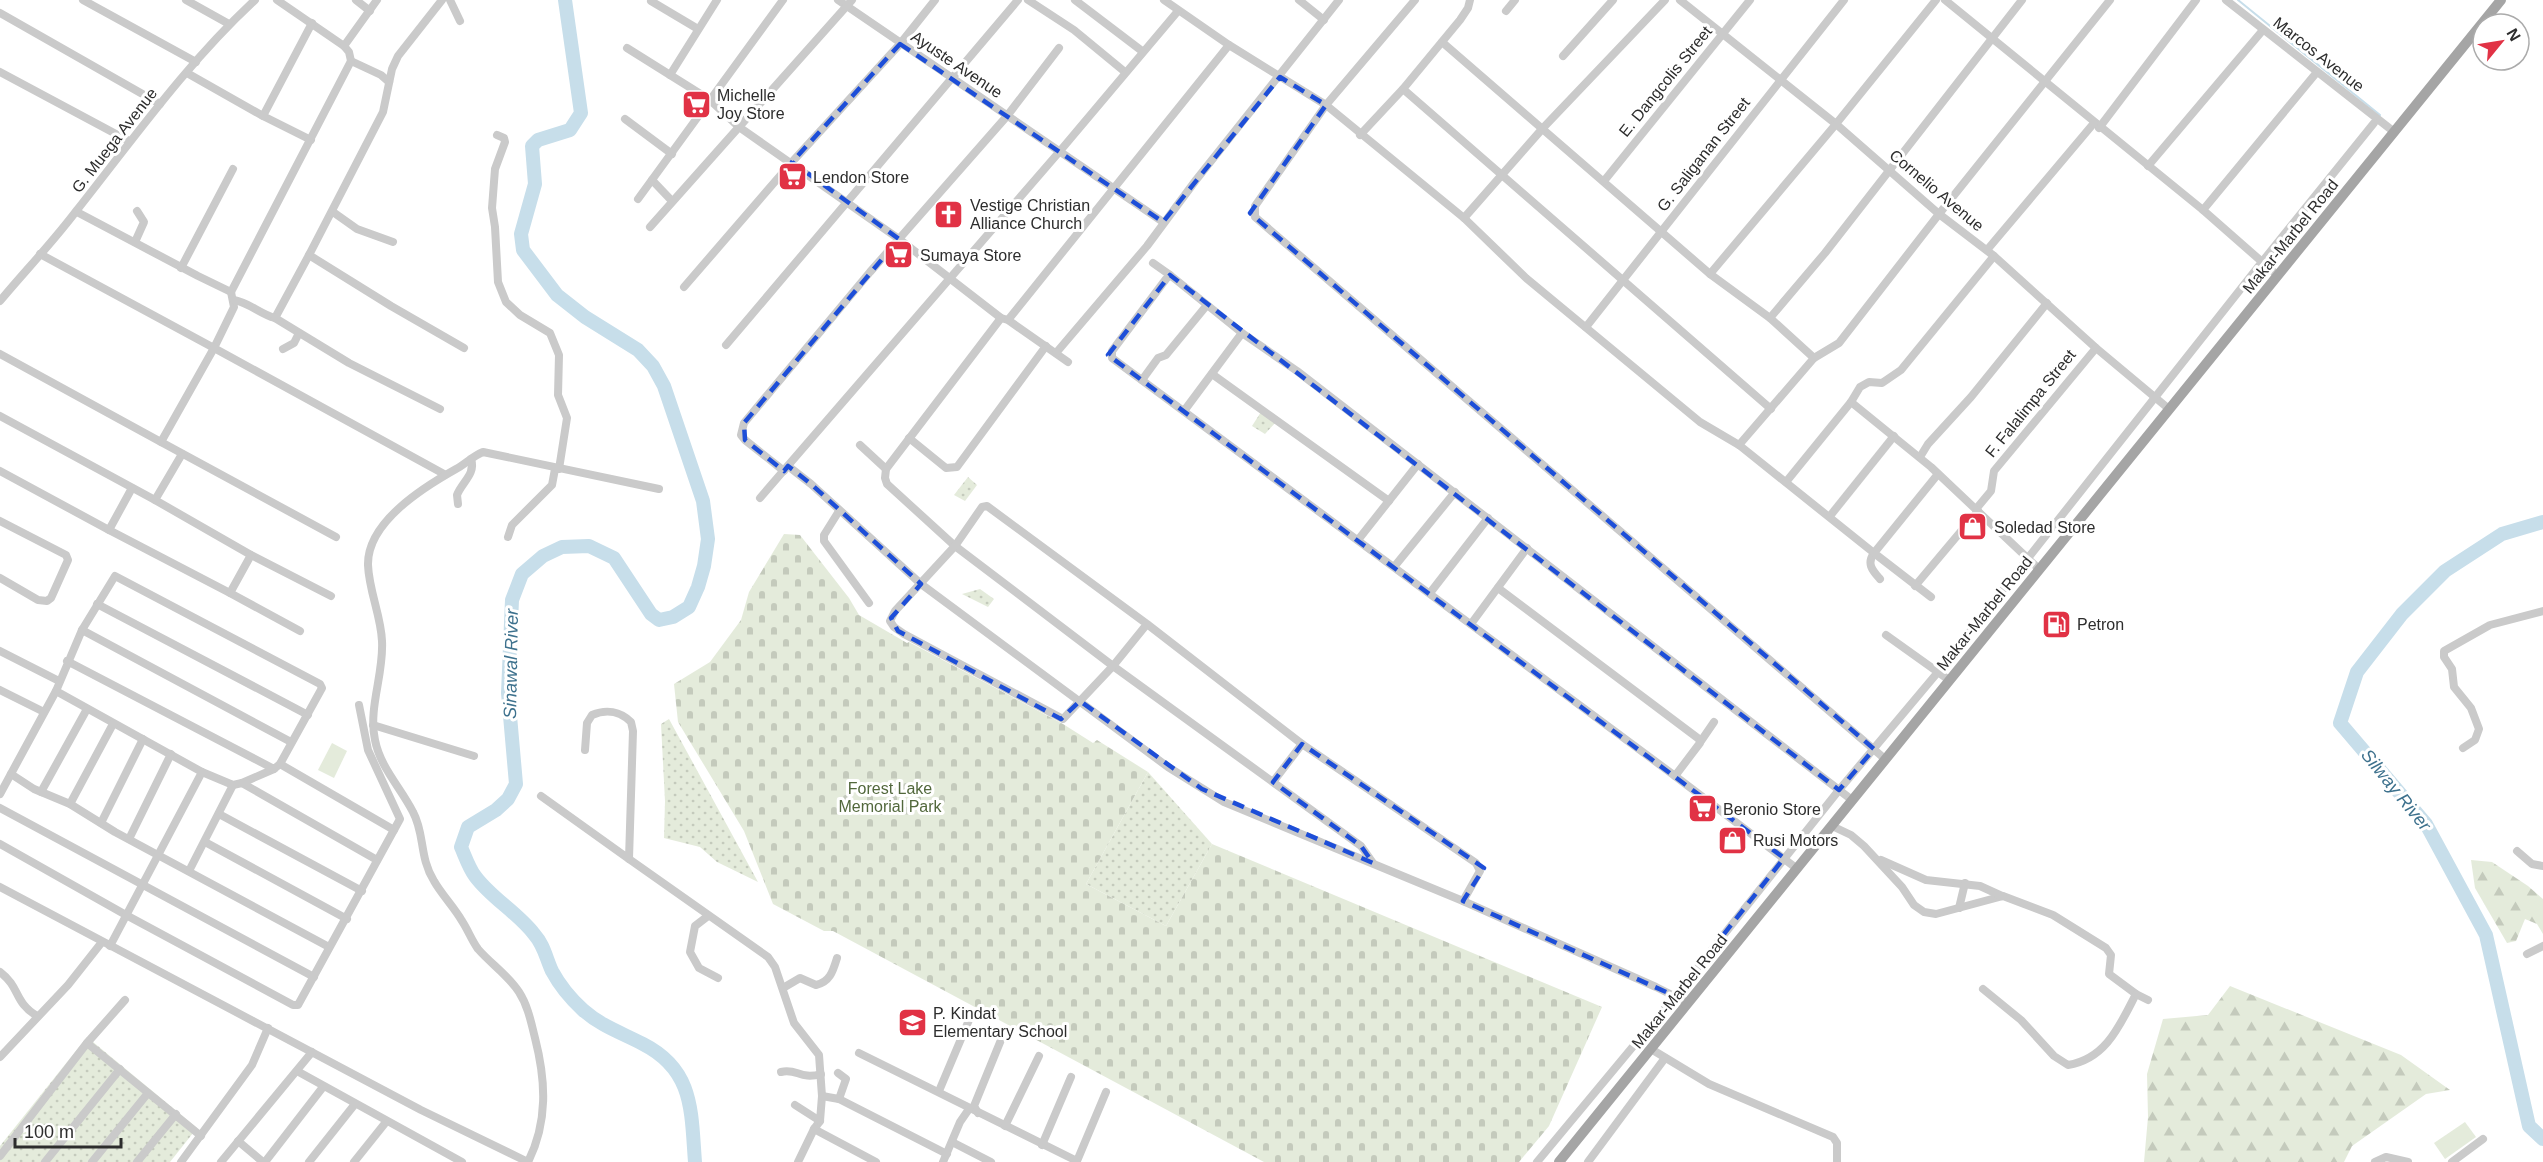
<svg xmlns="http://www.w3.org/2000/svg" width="2543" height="1162" viewBox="0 0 2543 1162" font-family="Arial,sans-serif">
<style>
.grass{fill:url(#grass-dots)}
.forest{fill:url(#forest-firs)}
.cemetery{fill:url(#cemetery-stones)}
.pitch{fill:#e4ebdb}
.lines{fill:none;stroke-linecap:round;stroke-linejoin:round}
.stream{stroke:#c7deea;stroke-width:2}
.river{stroke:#c7deea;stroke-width:14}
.minor{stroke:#cacaca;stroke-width:8}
.major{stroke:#a5a5a5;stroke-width:10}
.marked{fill:none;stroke:#1d4ed8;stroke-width:4.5;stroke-dasharray:12 8;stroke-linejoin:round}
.labels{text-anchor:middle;stroke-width:6;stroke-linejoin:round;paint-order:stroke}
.street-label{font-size:16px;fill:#2d2d2d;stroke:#fff}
.poi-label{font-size:16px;fill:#2d2d2d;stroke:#fff;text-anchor:start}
.park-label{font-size:16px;fill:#52683c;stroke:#fff}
.water-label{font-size:18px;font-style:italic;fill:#3d718d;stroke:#fff}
</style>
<defs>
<pattern id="grass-dots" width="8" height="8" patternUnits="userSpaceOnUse" patternTransform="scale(1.5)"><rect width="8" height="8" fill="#e4ebdb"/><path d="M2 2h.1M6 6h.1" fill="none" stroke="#c4cabc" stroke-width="1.8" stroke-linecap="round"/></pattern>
<pattern id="forest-firs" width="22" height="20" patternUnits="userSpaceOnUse" patternTransform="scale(1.5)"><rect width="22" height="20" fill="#e4ebdb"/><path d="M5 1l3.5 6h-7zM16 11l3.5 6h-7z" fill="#c4cabc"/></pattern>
<pattern id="cemetery-stones" width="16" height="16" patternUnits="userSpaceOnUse" patternTransform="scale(1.5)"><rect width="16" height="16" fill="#e4ebdb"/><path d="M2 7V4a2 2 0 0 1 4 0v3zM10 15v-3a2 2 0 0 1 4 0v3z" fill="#c4cabc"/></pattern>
</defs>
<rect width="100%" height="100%" fill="#fff"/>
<g class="grass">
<path d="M1261,412L1276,422L1265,434L1252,426Z"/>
<path d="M968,477L977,485L965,501L954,495Z"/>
<path d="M980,589L994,599L988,607L962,594Z"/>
<path d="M669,719L758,882L717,862L700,847L664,838L665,801L661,724Z"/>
<path d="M1148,772L1212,844L1166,926L1086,884Z"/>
<path d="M87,1037L197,1128L170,1162H0V1146Z"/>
</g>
<g class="forest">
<path d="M2471,860L2492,862L2528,886L2543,899V934L2537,924L2525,919L2516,941L2507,943L2475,888Z"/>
<path d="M2230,986L2401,1055L2450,1090L2426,1094L2352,1146L2344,1162H2144L2148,1117L2147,1074L2163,1019L2208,1015Z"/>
</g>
<path class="cemetery" d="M784,534L800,535L849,598L859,615L907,643L909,642L1063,724L1093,743L1097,740L1148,772L1086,884L1166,926L1212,844L1602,1007L1549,1126L1519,1162H1264L833,931H824L773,904L744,831L678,722L674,684L710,662L741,620L749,592Z"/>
<g class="pitch">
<path d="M332,743L347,751L334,778L318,770Z"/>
<path d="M2465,1122L2476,1137L2445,1159L2434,1143Z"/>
</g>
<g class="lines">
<path class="stream" d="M2238,0L2380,115"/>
<g class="river">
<path d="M565,0L581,113L570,130L538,140L532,146L535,184L521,234L523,250L557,295L585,317L638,350L653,366L664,386L703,501L708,539L704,566L698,587L689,607L673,617L659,620L651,614L614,558L589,546L562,547L543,556L522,574L512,600L508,693L516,784L508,799L496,810L468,827L461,847C465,856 469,868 475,876C491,898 517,912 534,934C544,945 546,958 552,971C560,986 571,999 583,1010C601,1026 622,1033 643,1044C694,1070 691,1111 695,1162"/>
<path d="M2543,522L2502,534L2445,571L2402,614L2357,672L2340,723L2426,824L2486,935L2529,1126L2543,1139"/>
</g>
<g class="minor">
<path d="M83,0L196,62"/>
<path d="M186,0L229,24"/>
<path d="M277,0L344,46"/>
<path d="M356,0L370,11"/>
<path d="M442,0L398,56L392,69L383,112L309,255L391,306L464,348"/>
<path d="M450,0L460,21"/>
<path d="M838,0L1163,222"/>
<path d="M1028,0L1074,30L1125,72"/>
<path d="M1075,0L1142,51"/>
<path d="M1164,0L1229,45L1326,105L1464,218L1526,278L1700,422L1739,445L1874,553C1866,564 1873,571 1880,579"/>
<path d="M1299,0L1324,20"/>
<path d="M1415,0L1326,105L1255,206V217L1885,759"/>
<path d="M1680,0L1836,124L1939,214L1994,256L2096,348L2169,409"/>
<path d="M1945,0L2203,210L2277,275"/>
<path d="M2226,0L2393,131"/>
<path d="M651,1L698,29"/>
<path d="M1506,11L1515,0"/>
<path d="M0,13L160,104"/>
<path d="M1442,42L1710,274L1770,318L1814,358"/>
<path d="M627,48L710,100L739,127L899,239L1001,318L1008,320L1068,362"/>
<path d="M1563,56L1613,0"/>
<path d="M351,61L381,75L389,82"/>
<path d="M0,72L129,141"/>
<path d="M187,73L263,116L311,140"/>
<path d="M670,75L717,0"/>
<path d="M1403,89L1771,409"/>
<path d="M263,116L312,23"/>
<path d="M625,119L672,154"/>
<path d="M2099,128L2196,0"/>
<path d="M497,135L504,138L505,142L495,169L492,208L495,227L498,282L506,302L520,315L550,333L559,355L558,395L567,418L559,469"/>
<path d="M1360,135L1403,89L1460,20L1468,8L1470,0"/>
<path d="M2148,166L2263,30"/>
<path d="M652,180L672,201"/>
<path d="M1604,181L1750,0"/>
<path d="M638,199L783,0"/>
<path d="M2203,210L2317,72"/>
<path d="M333,212L357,229L393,242"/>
<path d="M1464,218L1543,128L1665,0"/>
<path d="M650,227L852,0"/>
<path d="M135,242L144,222L137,211"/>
<path d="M1987,250L2094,123"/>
<path d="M40,254L214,348L234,307L231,292L198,276L77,212"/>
<path d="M1153,263L1170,275"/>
<path d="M181,268L233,169"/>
<path d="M1710,274L1836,124L1936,0"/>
<path d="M684,287L792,162L900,44L935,0"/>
<path d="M231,292L351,61L349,52L344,46L377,0"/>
<path d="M234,300C250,303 260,314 275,318L309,255"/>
<path d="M0,301C25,271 53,242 77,210C134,138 187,63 255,0"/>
<path d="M275,318L349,363L440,409"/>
<path d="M1001,318L886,469L885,478L887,484L955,546L1113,666L1361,846L1373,863"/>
<path d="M1770,318L1825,253L2022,0"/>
<path d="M1008,320L1229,45"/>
<path d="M1586,327L1844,0"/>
<path d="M726,345L1018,0"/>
<path d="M283,349L294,343L299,333"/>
<path d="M1056,353L1147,246L1196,180L1339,0"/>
<path d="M0,354L161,442L214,348L444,474"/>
<path d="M1212,374L1389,501"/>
<path d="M1142,380L1158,358L1166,355L1207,305"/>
<path d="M1851,402L1931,467L2039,569"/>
<path d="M1184,411L1242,333"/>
<path d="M0,416L155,500"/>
<path d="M909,438L946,468L957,467L1046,346"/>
<path d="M161,442L336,537"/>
<path d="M860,445L886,469"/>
<path d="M1739,445L1814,358L1839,343L1939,214L2110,0"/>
<path d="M182,454L155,500L251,555L331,596"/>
<path d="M1920,457L1928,444L1971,397L2047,303"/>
<path d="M788,466L811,484L921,584L1168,767L1224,802L1463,901L1656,987L1688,1003"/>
<path d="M0,471L109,530L132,488"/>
<path d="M784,471L745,440L741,435L744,423L870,272L1007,116L1059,48"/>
<path d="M1786,482L1851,402L1860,387L1869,382L1882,383L1901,370L1994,256"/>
<path d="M760,498L1060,151L1178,11"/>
<path d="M458,504L457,495C462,482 476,474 471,459"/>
<path d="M1976,509L1991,491L1994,471L2096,348"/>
<path d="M839,511L824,535V541L869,603"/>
<path d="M1830,516L1894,436"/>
<path d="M0,521L66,555L68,560L51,598L47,601L38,600L0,578"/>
<path d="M109,530L230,593L251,555"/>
<path d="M508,537L512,525L552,485L555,469"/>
<path d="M1358,540L1418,464"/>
<path d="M1394,567L1455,492"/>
<path d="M1915,586L1978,511"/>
<path d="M1498,588L1699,739L1700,743L1675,776"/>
<path d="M230,593L300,631"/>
<path d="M1430,593L1488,518"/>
<path d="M1931,597L1874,553L1938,474"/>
<path d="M97,604L308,715"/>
<path d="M1147,624L1113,666L1063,719L904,634L894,627L890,621L895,611L955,546L982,507L987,506L1147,624L1302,744L1476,863L1480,871L1463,901"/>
<path d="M1471,624L1527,548"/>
<path d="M82,630L291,742"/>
<path d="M1886,635L1949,680"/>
<path d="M0,651L59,681"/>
<path d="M0,690L44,712"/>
<path d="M56,691L202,772L233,785L242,783"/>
<path d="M373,725L474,756"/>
<path d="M1701,741L1714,722"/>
<path d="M2463,748L2475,740L2479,729L2471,708L2454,687L2452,669L2444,657V651L2490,625L2543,611"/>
<path d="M280,764L394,830"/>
<path d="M274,769L242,783L377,860"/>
<path d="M11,774L34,789L70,804L115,832L329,947"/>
<path d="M1273,782L1302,744"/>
<path d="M41,792L87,709"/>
<path d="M0,794L56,691L82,630L115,576L320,684L322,688L280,764L274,769L67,661"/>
<path d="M541,796L629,859L633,731L631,722C620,711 606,709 592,715L587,723L585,750"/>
<path d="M70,804L113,724"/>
<path d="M0,808L314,977"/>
<path d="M219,814L362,891"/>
<path d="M101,823L143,739"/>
<path d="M1832,826L1851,835L1864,846L1902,887L1914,905L1924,912L1936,914L2003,896L2053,915L2106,948L2111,955L2109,974L2136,994C2120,1025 2106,1059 2068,1065L2054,1056L2021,1020L1983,989"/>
<path d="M129,839L171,754"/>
<path d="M205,842L347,919"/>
<path d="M0,844L126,915L293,1005H298L400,819L368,750L359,705"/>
<path d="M2517,851L2532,864L2543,866"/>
<path d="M629,859L768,957L775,967L794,1023L819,1055L822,1096L820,1121L814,1129L876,1162"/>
<path d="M1881,860L1926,880L1980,886L2002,896"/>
<path d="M1796,868L1675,776L1112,358V351L1166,279L1170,275L1242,333L1297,371L1852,800"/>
<path d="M189,871L233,785"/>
<path d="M0,887L421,1110L528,1162"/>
<path d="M1959,908L1965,883"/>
<path d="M708,916L695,926L690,952L699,968L718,978"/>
<path d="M110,946L202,772"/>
<path d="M2527,954L2543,946"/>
<path d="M0,972C21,988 13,1001 37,1016"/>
<path d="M783,988L800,978L816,985C830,982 833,971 837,958"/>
<path d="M2136,994L2148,1000"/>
<path d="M87,1043L201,1136"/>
<path d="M1651,1049L1709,1084L1833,1137L1837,1143V1162"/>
<path d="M859,1053L1077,1161L1106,1092"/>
<path d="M0,1057L68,985L102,942"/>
<path d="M297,1071L462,1162"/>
<path d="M781,1072C797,1068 800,1080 821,1074"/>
<path d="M838,1073L846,1079L839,1099"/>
<path d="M939,1091L969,1020"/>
<path d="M822,1096L839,1099L947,1154"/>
<path d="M795,1105L820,1121"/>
<path d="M978,1113L974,1106L1003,1035"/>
<path d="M1005,1126L1039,1056"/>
<path d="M238,1141L263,1162"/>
<path d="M952,1142L991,1162"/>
<path d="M1042,1145L1071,1077"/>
<path d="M0,1156L87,1043L125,1000"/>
<path d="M45,1162L120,1069"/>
<path d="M92,1162L148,1093"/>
<path d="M137,1162L176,1114"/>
<path d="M181,1162L252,1065L268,1028"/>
<path d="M221,1162L312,1052"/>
<path d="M265,1162L323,1087"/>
<path d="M309,1162L355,1104"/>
<path d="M354,1162L386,1122"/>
<path d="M528,1162C548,1122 546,1081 535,1038C531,1022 528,1006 519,992C508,975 491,964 478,949C472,941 468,930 462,921C454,907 442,895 434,881C419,857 425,834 413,812C401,788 380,767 375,740C368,708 384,674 382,641C381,616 369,591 368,565C367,522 424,487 456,469C465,464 473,456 483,452L659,489"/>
<path d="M798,1162L814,1129"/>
<path d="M943,1162L960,1122L969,1109"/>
<path d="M1537,1162L1675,996L1839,790L1938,672L2262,262L2374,123"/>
<path d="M1588,1162L1665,1058"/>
<path d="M2375,1162L2386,1157L2408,1162"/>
<path d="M2452,1162L2483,1139"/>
</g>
<path class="major" d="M1559,1162L2501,0"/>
</g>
<path class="marked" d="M900,44L1163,222L1280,77L1326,105L1250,213L1874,749L1839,790L1170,275L1108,355L1784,858L1675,996L1463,901L1484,868L1302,744L1273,782L1361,846L1373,863L1202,789L1080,701L1061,719L898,631L891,618L921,584L811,484L788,466L784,471L745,440L744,423L899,239L792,162Z"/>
<defs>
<symbol id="supermarket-square" viewBox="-11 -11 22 22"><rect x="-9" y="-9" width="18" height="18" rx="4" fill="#e13245" stroke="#fff"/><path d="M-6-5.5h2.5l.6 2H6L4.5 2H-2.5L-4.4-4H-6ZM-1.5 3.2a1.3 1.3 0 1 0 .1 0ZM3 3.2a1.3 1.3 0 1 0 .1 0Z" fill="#fff"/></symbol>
<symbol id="church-square" viewBox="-11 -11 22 22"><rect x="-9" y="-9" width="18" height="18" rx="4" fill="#e13245" stroke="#fff"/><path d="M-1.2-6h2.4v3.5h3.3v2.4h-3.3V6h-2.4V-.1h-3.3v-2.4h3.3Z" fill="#fff"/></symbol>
<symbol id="shop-square" viewBox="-11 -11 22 22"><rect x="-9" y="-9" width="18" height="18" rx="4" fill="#e13245" stroke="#fff"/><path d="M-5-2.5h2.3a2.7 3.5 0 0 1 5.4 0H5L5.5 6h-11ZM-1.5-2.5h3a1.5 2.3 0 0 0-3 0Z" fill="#fff"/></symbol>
<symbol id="fuel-square" viewBox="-11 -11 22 22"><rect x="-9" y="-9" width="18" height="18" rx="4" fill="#e13245" stroke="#fff"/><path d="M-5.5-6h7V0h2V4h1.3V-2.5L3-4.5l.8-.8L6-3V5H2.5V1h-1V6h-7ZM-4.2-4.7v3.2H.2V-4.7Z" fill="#fff"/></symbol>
<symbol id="school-square" viewBox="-11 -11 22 22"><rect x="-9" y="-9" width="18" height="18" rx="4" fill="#e13245" stroke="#fff"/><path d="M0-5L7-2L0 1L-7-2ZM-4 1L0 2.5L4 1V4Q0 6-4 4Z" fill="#fff"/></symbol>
</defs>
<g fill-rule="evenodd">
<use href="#supermarket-square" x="680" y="88" width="33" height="33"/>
<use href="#supermarket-square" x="776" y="160" width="33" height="33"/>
<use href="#church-square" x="932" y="198" width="33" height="33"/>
<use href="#supermarket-square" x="882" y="238" width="33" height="33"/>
<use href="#shop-square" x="1956" y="510" width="33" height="33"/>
<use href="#fuel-square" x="2040" y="608" width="33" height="33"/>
<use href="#supermarket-square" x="1686" y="792" width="33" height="33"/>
<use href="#shop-square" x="1716" y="824" width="33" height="33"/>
<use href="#school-square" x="896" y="1006" width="33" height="33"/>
</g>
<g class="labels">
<g class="street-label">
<text transform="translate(2319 54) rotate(38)" y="6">Marcos Avenue</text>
<text transform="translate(957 64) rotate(34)" y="6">Ayuste Avenue</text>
<text transform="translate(1665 81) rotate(-51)" y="6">E. Dangcolis Street</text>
<text transform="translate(114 140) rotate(-52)" y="6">G. Muega Avenue</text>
<text transform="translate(1703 154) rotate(-52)" y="6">G. Saliganan Street</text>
<text transform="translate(1937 190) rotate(40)" y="6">Cornelio Avenue</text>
<text transform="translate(2290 236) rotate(-51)" y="6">Makar-Marbel Road</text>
<text transform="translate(2030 403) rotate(-51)" y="6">F. Falalimpa Street</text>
<text transform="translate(1984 613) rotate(-51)" y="6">Makar-Marbel Road</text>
<text transform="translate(1679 991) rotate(-51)" y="6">Makar-Marbel Road</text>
</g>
<g class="poi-label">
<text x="717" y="101">Michelle<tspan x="717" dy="18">Joy Store</tspan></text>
<text x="813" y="183">Lendon Store</text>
<text x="970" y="211">Vestige Christian<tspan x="970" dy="18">Alliance Church</tspan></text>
<text x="920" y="261">Sumaya Store</text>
<text x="1994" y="533">Soledad Store</text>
<text x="2077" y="630">Petron</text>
<text x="1723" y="815">Beronio Store</text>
<text x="1753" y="846">Rusi Motors</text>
<text x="933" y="1019">P. Kindat<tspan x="933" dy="18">Elementary School</tspan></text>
</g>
<g class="park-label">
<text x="890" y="794">Forest Lake<tspan x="890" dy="18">Memorial Park</tspan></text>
</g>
<g class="water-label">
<text transform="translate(511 664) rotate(-89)" y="6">Sinawal River</text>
<text transform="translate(2396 790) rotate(51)" y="6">Silway River</text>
</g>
</g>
<g transform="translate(2501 42) rotate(60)"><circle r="28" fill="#ffffff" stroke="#ababab" stroke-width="1.5"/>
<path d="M0-4.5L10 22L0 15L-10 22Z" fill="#e13245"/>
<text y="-9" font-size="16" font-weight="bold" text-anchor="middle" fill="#2d2d2d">N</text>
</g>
<path d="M15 1138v9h106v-9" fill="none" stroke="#2d2d2d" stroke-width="3"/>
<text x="24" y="1138" font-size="18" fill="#2d2d2d" stroke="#ffffff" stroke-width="4.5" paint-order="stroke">100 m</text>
</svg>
